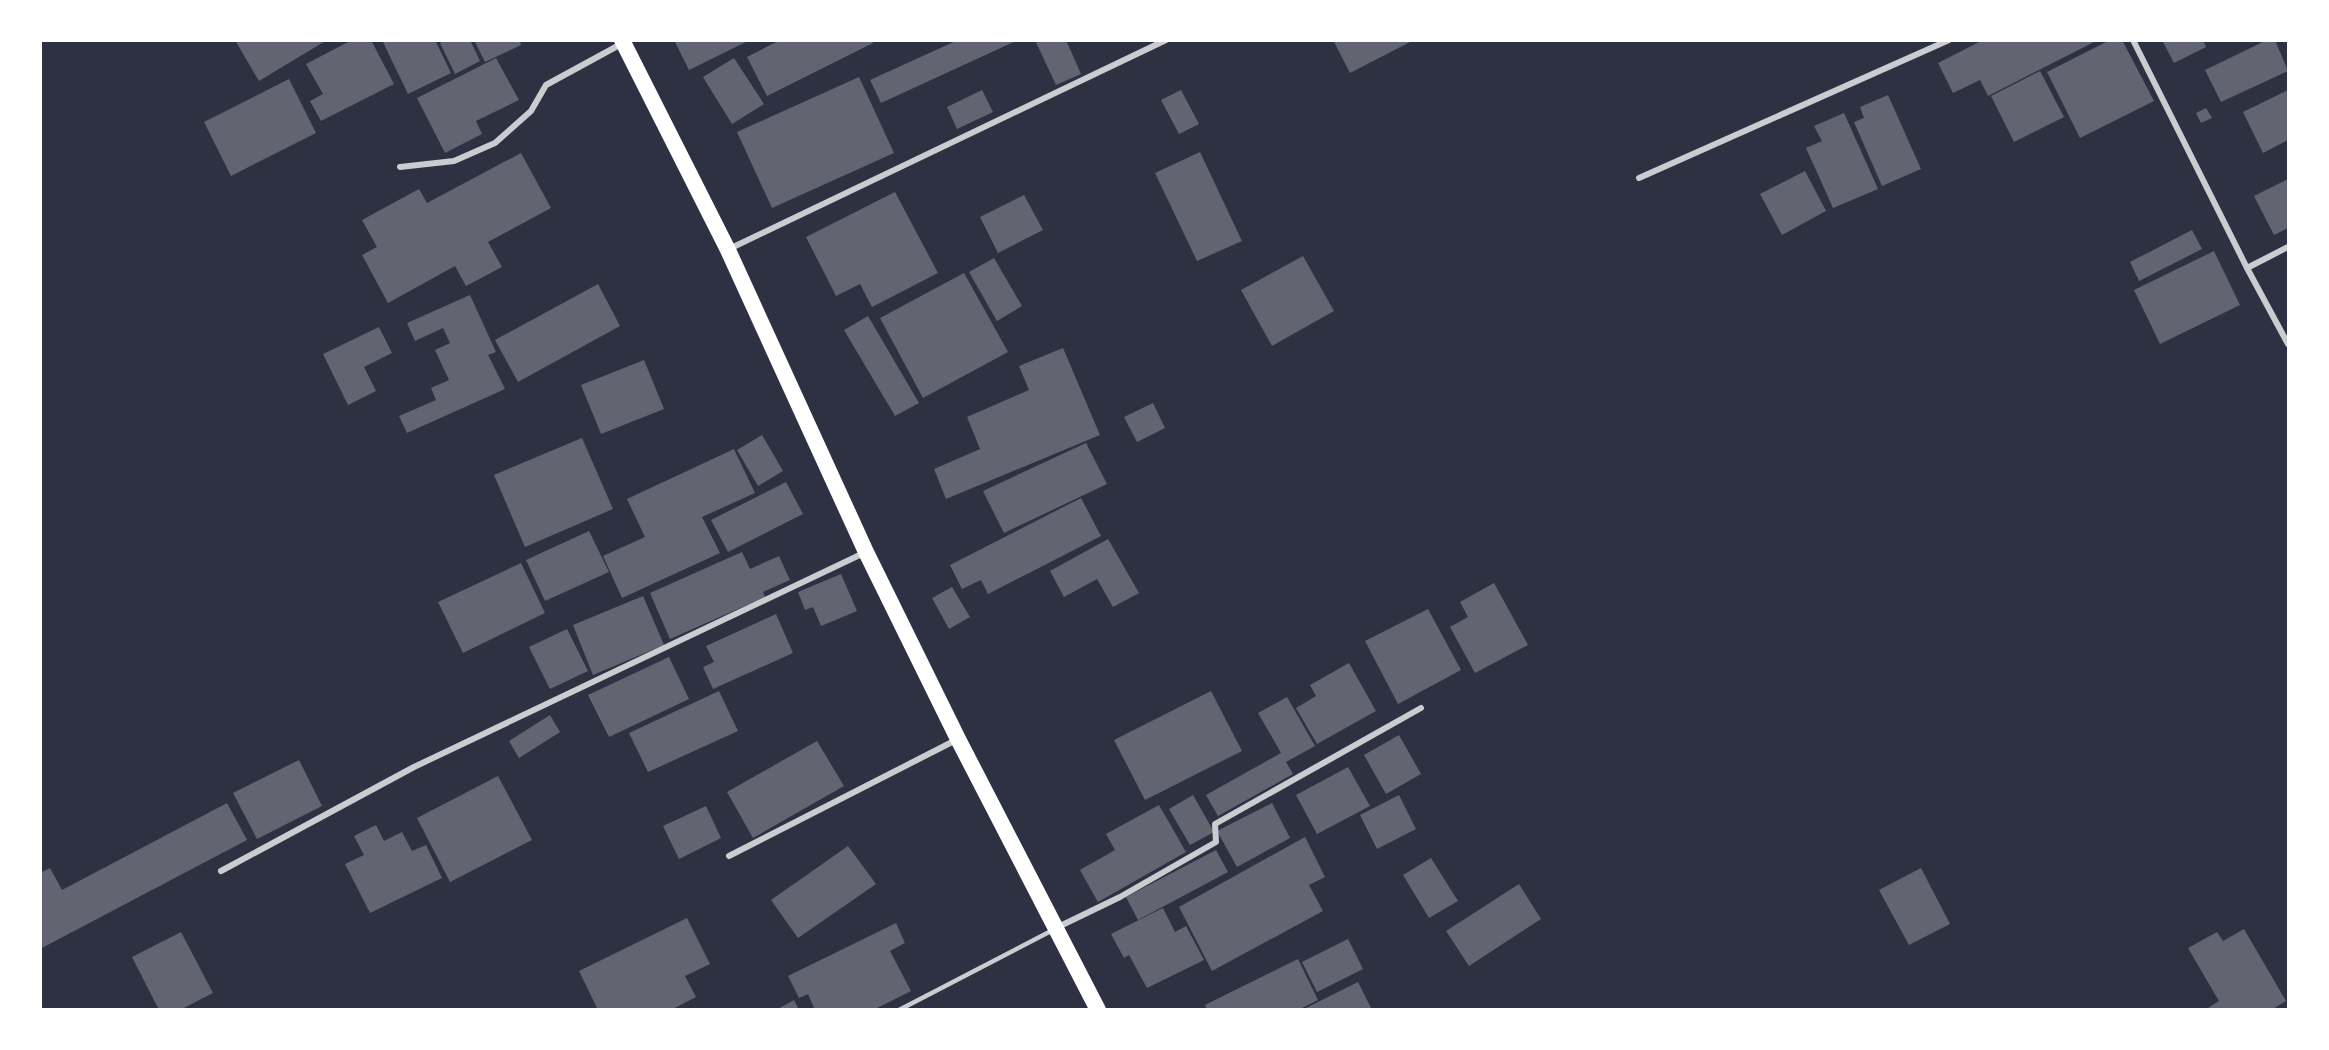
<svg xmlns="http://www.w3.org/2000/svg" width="2329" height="1050" viewBox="0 0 2329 1050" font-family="Cabin,sans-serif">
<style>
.building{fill:#626471}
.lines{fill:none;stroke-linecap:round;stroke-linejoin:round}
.service{stroke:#caccd0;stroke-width:4.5}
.minor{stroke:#caccd0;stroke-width:6}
.trunk{stroke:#fff;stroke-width:16}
</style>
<rect width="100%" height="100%" fill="#2d3142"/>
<g class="building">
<path d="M235,40H327L259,81Z"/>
<path d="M352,40H371L394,84L321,121L310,101L323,94L306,64Z"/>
<path d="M382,40H435L451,73L408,94Z"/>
<path d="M445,40H470L480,61L455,74L440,43Z"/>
<path d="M474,40H519L521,45L485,62Z"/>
<path d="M674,40H750L689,70Z"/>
<path d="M780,40H872L873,43L767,96L747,57Z"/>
<path d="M958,40H1018L881,103L870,80Z"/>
<path d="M1035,40H1066L1081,74L1056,85Z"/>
<path d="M1333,40H1414L1350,73Z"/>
<path d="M1983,40H2098L1988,96L1980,80L1953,93L1938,63Z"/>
<path d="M2110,40H2122L2154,101L2080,138L2047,72Z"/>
<path d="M2162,40H2203L2206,47L2174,63Z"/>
<path d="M2267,40H2275L2288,71L2221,102L2205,70Z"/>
<path d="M496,58L519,100L476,121L482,134L445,153L417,98Z"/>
<path d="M734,58L764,104L732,124L703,77Z"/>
<path d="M2040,71L2064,117L2014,142L1991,96Z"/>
<path d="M859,77L894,153L772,208L737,132Z"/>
<path d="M289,79L316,133L231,176L204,122Z"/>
<path d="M982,90L993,112L957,129L947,107Z"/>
<path d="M1181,90L1199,124L1179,134L1161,100Z"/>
<path d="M2288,90V140L2263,153L2243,112Z"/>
<path d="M1888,95L1921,169L1882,186L1854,122L1864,118L1860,107Z"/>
<path d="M2206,108L2212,118L2201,123L2196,113Z"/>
<path d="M1844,113L1878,189L1833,208L1806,148L1822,141L1814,126Z"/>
<path d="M1200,152L1242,241L1197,261L1155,173Z"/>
<path d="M521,153L551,208L488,242L502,267L466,286L455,266L388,303L362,255L377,247L362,220L419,189L427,203Z"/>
<path d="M1805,171L1826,211L1782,235L1760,194Z"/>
<path d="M2288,179V228L2274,235L2254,196Z"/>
<path d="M895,192L938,273L872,307L860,284L836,296L806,237Z"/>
<path d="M1024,195L1043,230L998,253L980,217Z"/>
<path d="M2192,230L2202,249L2139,281L2130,262Z"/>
<path d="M2214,251L2240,305L2160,344L2134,290Z"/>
<path d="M1303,256L1334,311L1272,346L1241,290Z"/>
<path d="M994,258L1022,306L997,321L969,272Z"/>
<path d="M964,273L1008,352L923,398L880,318Z"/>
<path d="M598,284L620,326L518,382L495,340Z"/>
<path d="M470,295L496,352L488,355L505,389L407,433L399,416L436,400L431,388L449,380L435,350L450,343L443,328L415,341L407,323Z"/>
<path d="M868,316L919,403L895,416L844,330Z"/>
<path d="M379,327L392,353L364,367L376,391L348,405L323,354Z"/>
<path d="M1063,348L1100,435L946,499L934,469L980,449L967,417L1029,390L1019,366Z"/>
<path d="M644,360L664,409L601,434L581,385Z"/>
<path d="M1153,403L1165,428L1137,442L1124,417Z"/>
<path d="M762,435L783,471L758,486L737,450Z"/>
<path d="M582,438L613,509L525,547L494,475Z"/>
<path d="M1086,443L1107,484L1004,533L983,491Z"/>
<path d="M734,449L755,493L702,517L720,553L622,598L603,556L645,537L627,499Z"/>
<path d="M786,482L803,514L728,552L711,520Z"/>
<path d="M1081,498L1101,536L988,594L981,580L962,589L950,565Z"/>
<path d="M589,531L609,572L545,601L526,560Z"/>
<path d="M1108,539L1139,593L1113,607L1097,579L1064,597L1050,571Z"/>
<path d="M742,552L750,569L779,556L790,580L763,592L765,597L670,639L650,593Z"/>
<path d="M521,563L545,613L463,653L438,602Z"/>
<path d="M841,574L857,611L821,626L813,607L805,610L798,592Z"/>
<path d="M1494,583L1528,645L1475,673L1450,627L1468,617L1460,602Z"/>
<path d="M952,587L970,617L949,629L932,598Z"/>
<path d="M643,596L664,645L593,675L573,625Z"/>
<path d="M1428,609L1461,670L1398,704L1365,641Z"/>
<path d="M776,614L793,653L713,689L703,667L714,662L706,646Z"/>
<path d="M567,629L588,671L550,689L529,647Z"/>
<path d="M669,657L689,699L609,737L588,695Z"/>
<path d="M1349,663L1376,711L1317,744L1296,708L1316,696L1310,685Z"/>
<path d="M719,691L738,731L648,772L629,733Z"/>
<path d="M1211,691L1242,751L1145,800L1114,740Z"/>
<path d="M1287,697L1315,746L1286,762L1293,774L1218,816L1206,795L1281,753L1258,713Z"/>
<path d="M550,715L560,732L519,758L509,741Z"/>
<path d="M1399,735L1421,774L1386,794L1364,755Z"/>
<path d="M817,741L844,786L753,838L727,792Z"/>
<path d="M299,760L322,806L257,839L233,793Z"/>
<path d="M1348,767L1370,806L1317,834L1296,795Z"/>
<path d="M498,776L532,840L450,882L417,818Z"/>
<path d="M1193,795L1214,832L1190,845L1169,809Z"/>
<path d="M1399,795L1416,829L1377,849L1360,815Z"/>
<path d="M227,803L247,840L40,949V873L50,868L62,890Z"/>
<path d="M1272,803L1290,838L1237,867L1217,831Z"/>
<path d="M1159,805L1186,852L1098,902L1080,870L1115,850L1106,834Z"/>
<path d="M706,806L721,838L679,859L663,826Z"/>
<path d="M376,825L384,841L402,832L412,851L426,845L442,878L370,913L345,864L364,855L354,836Z"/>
<path d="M1305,837L1325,877L1309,885L1323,911L1212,971L1179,907Z"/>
<path d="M848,846L876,884L798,938L771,900Z"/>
<path d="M1216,850L1228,872L1138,920L1126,897Z"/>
<path d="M1431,858L1458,901L1429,918L1403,875Z"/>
<path d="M1921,868L1950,924L1909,945L1879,890Z"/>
<path d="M1519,884L1541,919L1469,966L1446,931Z"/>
<path d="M1163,908L1175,932L1186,926L1204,960L1147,988L1129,955L1124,958L1111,934Z"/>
<path d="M687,918L710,964L685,976L696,997L671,1010H598L579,971Z"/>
<path d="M896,923L905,943L890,951L911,991L873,1010H815L808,994L799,998L788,976Z"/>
<path d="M2244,929L2286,1001L2271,1010H2205L2219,1001L2188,948L2217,932L2223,941Z"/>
<path d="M181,932L213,993L180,1010H159L132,957Z"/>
<path d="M1348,939L1363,969L1317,992L1302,962Z"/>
<path d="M1298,959L1318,1000L1298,1010H1207L1205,1005Z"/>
<path d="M1358,982L1372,1010H1302Z"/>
<path d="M794,1000L799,1010H776Z"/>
</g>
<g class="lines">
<path class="service" d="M899,1010L1053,930"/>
<g class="minor">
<path d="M2133,40L2247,268L2288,344"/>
<path d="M400,167L454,161L495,143L531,111L546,85L623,43"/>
<path d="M1639,178L1949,40"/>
<path d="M729,249L1166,40"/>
<path d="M2247,268L2288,247"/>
<path d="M729,856L958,739"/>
<path d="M221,871L414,767L866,552"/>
<path d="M1058,927L1120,897L1216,842L1215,824L1421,708"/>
</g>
<path class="trunk" d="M622,40L728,250L866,552L958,739L1098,1010"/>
</g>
<rect width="2329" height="1050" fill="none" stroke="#ffffff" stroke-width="84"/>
</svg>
